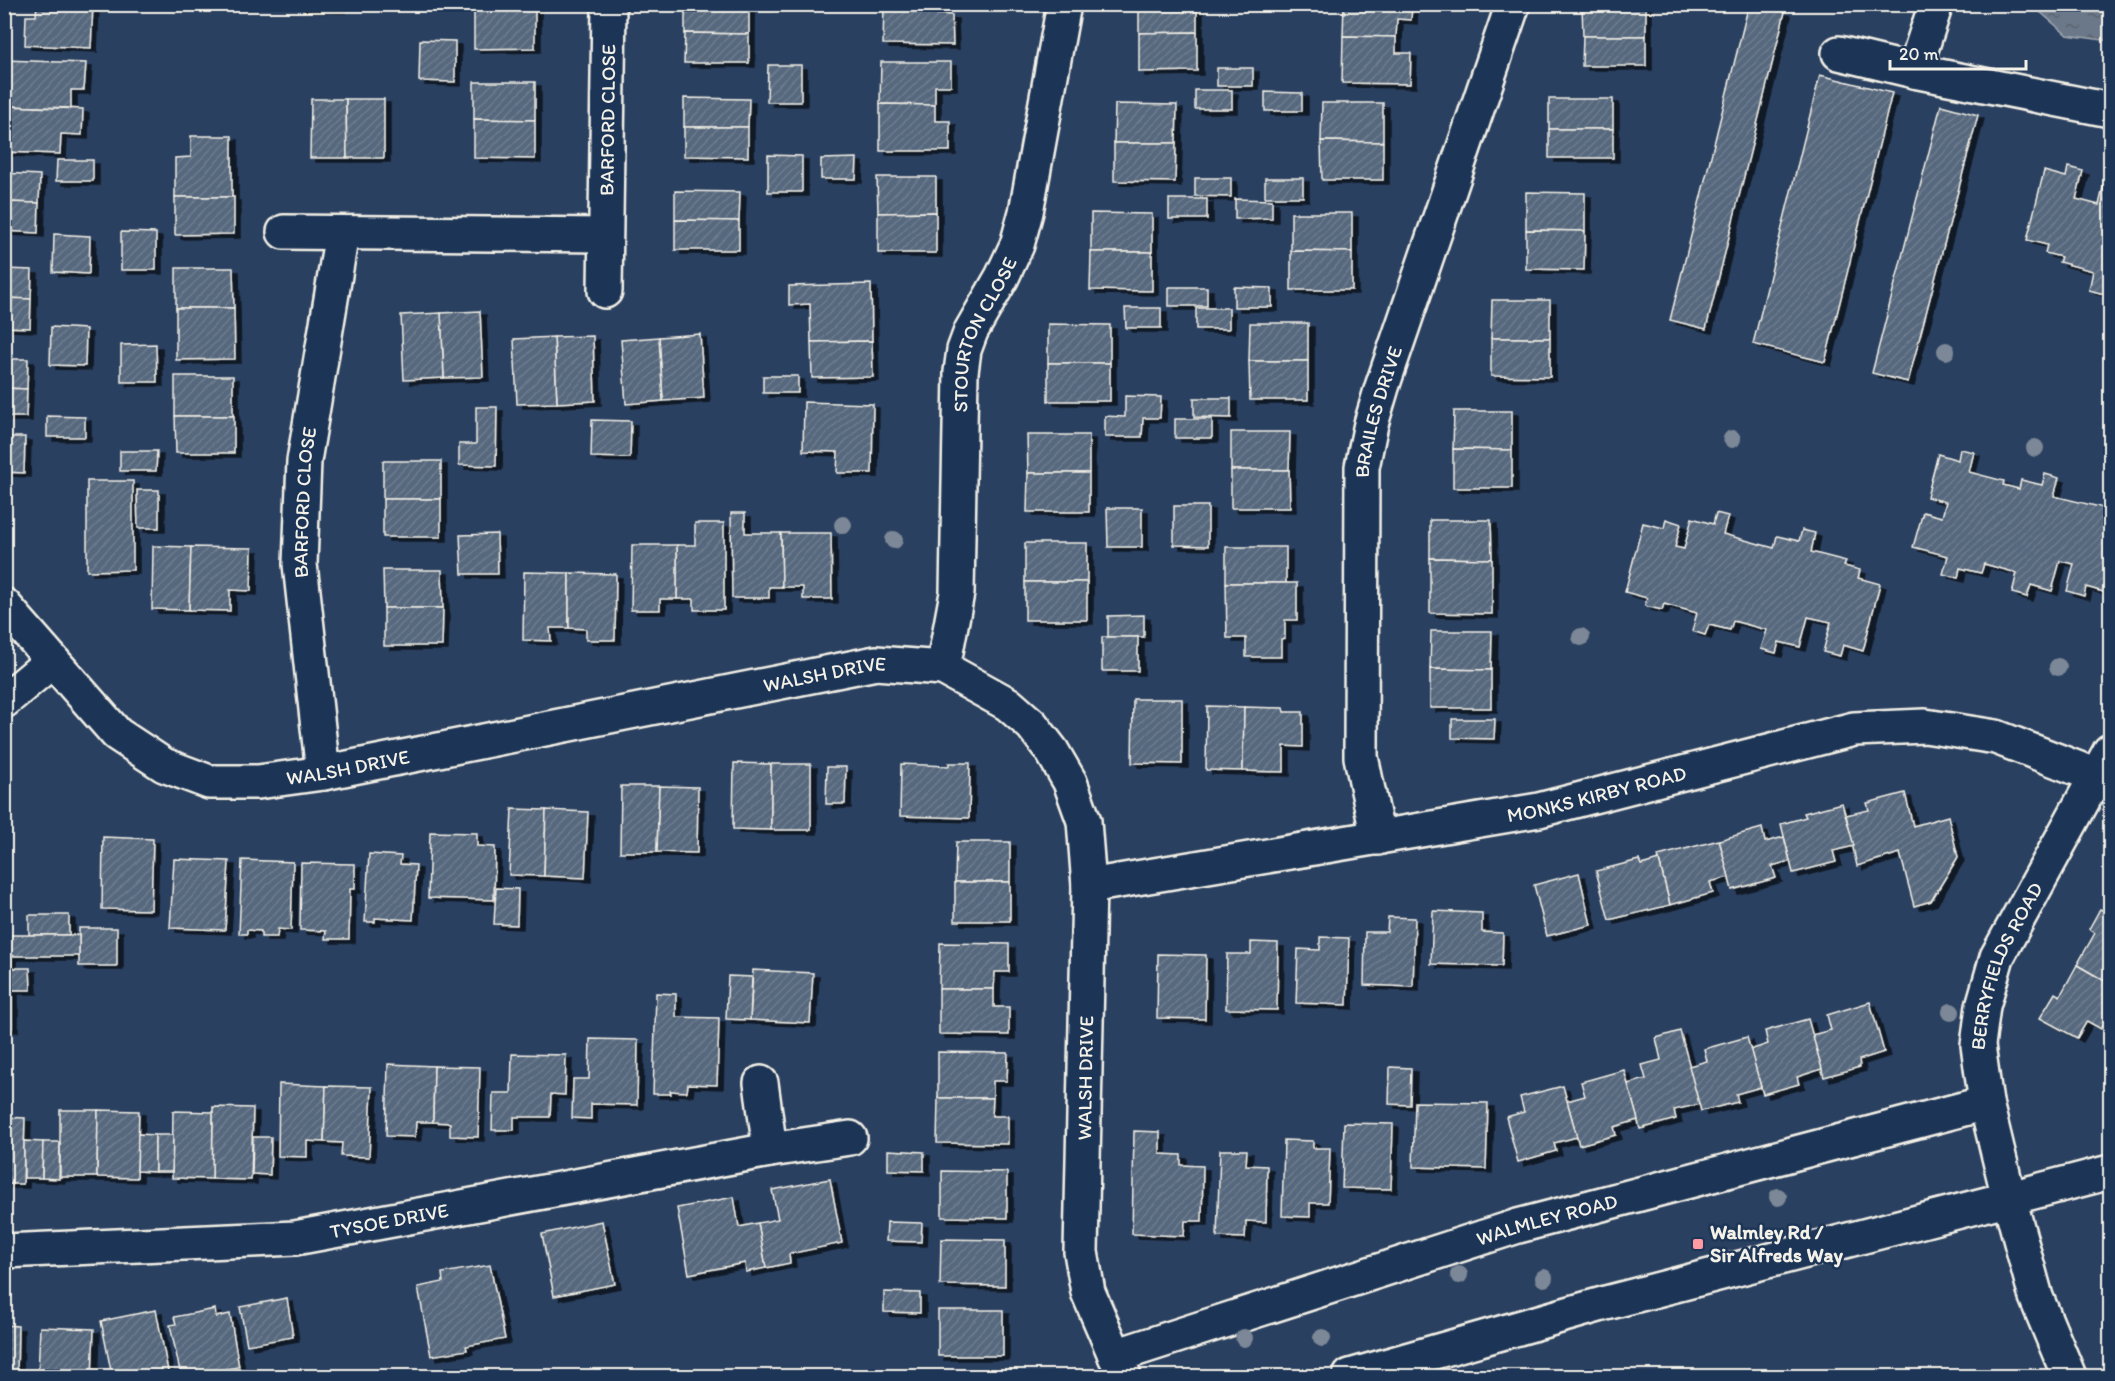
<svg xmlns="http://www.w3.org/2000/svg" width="2115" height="1381" viewBox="0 0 2115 1381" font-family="Itim,sans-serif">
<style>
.water{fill:url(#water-ripples);stroke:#a1a8b0;stroke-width:1.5}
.building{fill:url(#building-hatch);stroke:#f4f1e8;stroke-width:1.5;filter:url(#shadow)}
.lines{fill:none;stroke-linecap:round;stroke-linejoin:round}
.minor-casing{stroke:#f4f1e8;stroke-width:38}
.secondary-casing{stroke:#f4f1e8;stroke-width:38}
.minor{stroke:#1d3557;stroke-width:33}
.secondary{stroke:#1d3557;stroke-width:33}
.tree{fill:#7c8897}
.poi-dot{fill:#ff9aa2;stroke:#1d3557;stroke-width:2}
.labels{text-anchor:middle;stroke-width:5;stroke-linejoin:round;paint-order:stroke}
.street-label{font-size:20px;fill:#f4f1e8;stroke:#1d3557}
.poi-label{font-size:20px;font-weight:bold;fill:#f4f1e8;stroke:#1d3557;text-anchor:start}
</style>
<defs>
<pattern id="water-ripples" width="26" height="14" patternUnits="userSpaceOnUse" patternTransform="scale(1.5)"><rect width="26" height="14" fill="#6a788a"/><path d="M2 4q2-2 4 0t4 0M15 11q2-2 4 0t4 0" fill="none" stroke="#5b626b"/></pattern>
<pattern id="building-hatch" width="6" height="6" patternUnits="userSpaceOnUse" patternTransform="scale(1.5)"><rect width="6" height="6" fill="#56677d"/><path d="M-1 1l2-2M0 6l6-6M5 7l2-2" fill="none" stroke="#6f7d8f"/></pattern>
<filter id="shadow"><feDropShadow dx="6" dy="4" stdDeviation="0" flood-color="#0009"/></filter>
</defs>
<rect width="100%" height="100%" fill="#2a4060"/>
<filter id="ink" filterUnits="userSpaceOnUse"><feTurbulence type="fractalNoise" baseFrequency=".0167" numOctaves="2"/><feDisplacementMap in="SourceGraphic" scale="12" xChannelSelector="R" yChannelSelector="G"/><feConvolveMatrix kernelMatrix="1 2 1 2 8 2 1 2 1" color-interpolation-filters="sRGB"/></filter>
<g filter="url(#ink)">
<path class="water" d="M2032,5H2110V41L2067,35Z"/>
<g class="building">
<path d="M37,4H93L91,48L25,45L26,16H36Z"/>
<path d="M299,4H339V9L299,8Z"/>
<rect x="474" y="4" width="61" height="6"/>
<path d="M685,4L749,5V34L685,33Z"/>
<rect x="769" y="4" width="34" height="4"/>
<path d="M884,4H938L937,14L952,15L953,45L883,44Z"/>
<path d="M1139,4H1197V32L1139,33Z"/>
<path d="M1344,4H1412L1411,20L1397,19L1396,37L1343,36Z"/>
<path d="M1749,4L1785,12L1706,329L1670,320Z"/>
<path d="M1582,6H1646V36H1583Z"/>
<path d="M474,10H535V48L474,49Z"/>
<path d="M1197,32V71L1139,72V33Z"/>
<path d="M685,33L749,34V63H684Z"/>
<path d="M1343,36L1396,37V53H1411L1410,84L1342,83Z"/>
<path d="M1583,36H1646V66H1582Z"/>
<path d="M420,40L455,41V82L419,81Z"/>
<path d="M4,60L86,63L84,90H71V108L5,106Z"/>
<path d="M881,62H951V86H935V105L880,104Z"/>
<path d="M768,65H801V102H767Z"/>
<rect x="1217" y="68" width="36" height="18"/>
<path d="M1820,75L1892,93L1825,362L1753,344Z"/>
<path d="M474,82H535V120L474,119Z"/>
<rect x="1195" y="90" width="37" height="19"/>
<path d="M1265,92L1302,93V111H1265Z"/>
<path d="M684,98L749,99L748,127H684Z"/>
<path d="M311,99H346L347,158H310Z"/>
<path d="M346,99H384V158H347Z"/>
<rect x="1549" y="99" width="64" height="30"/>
<path d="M1322,103H1383V142L1321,141Z"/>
<path d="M880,104L935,105V121H950V151H880Z"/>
<path d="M1115,104L1177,105L1176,143H1114Z"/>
<path d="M1941,105L1978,115L1908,382L1872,373Z"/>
<path d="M5,106L83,109L82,135L61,134L60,154L4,152Z"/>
<path d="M474,119L535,120V159L474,158Z"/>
<path d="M684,127H748V157L684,156Z"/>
<rect x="1549" y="129" width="64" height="29"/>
<path d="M191,136H232V197H175V158L191,157Z"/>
<path d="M1321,141L1383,142V180H1322Z"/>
<path d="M1114,143H1176L1175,182L1114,181Z"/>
<path d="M768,155L802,156V192H768Z"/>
<path d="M857,158L856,179H821V159Z"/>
<path d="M57,160H93V181H56Z"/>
<path d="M2068,167L2083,171L2076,199L2099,205L2106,175L2110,176V284L2108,283L2104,294L2089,290L2093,271L2059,262L2061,257L2045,253L2047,245L2027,240L2044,171L2066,177Z"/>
<path d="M4,173L40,175L39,203L4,202Z"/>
<path d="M877,177H936V212L878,213Z"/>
<path d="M1195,178H1231V197L1195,196Z"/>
<rect x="1265" y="178" width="38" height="19"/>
<path d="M675,191L740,192L739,221L675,220Z"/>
<path d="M1526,192L1585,193V231L1526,230Z"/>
<path d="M175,197H234V234L175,235Z"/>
<rect x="1169" y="199" width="38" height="20"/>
<path d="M1235,199L1272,200V218L1235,219Z"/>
<path d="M4,202L39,203L38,233L4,231Z"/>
<path d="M936,212V253H878V213Z"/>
<path d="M1091,213L1152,214V252H1091Z"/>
<path d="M1291,213H1352V252L1291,251Z"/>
<path d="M675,220L739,221V250H675Z"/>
<path d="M1526,230L1585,231L1584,270L1526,269Z"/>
<path d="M121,232L156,233V270H121Z"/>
<path d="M54,234L90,236L89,274L53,272Z"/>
<path d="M1291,251L1352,252V290H1291Z"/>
<path d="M1091,252H1152V291L1090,290Z"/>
<path d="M176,268H233L234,308H176Z"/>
<path d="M4,269L32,270L31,299L4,298Z"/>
<path d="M871,284L872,341L811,342L810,304L789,305V286Z"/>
<rect x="1169" y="287" width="38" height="19"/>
<path d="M1234,287L1272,288V307H1234Z"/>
<path d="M4,298L31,299L30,328L4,327Z"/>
<path d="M1492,300H1550V338H1491Z"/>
<path d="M176,308H234L235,359L176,360Z"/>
<path d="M1125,308H1161V328H1126Z"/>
<rect x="1196" y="308" width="33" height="21"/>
<path d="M480,311L483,377L444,378L441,313Z"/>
<path d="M441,313L444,378L404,380L401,315Z"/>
<path d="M1250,323H1308V361H1249Z"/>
<path d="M1048,324L1110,325V363H1048Z"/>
<path d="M51,327L86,329L85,366L50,365Z"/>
<path d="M700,334L704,398L663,401L659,337Z"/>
<path d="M593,336L595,401L557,403L554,337Z"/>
<path d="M554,337L557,403L517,404L514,339Z"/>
<path d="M659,337L663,401L626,404L621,340Z"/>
<path d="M1491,338H1550V377L1491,376Z"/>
<path d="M872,341L873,377L812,378L811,342Z"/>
<path d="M156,344L157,382H121V345Z"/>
<path d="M4,359H28L27,389L4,388Z"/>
<path d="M1249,361H1308V400H1250Z"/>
<rect x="1048" y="363" width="62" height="38"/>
<rect x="175" y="376" width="58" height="40"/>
<rect x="763" y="376" width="35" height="17"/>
<path d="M4,388L27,389L26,417H4Z"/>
<path d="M1125,396L1161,397L1160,418H1143L1142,437H1105V416L1125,417Z"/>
<path d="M1194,398H1231V418L1194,417Z"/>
<path d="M804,402L873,404L872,473H837L838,452L803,451Z"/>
<path d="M476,407H497L496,466L459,465V444H476Z"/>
<path d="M1454,411H1512V450L1453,449Z"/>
<path d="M47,416L85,417V437H47Z"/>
<path d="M175,416H234V453H176Z"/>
<rect x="1175" y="419" width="37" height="19"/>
<path d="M592,420L631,421L630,458L591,457Z"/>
<path d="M1231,432H1290L1289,470H1231Z"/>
<path d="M1027,435H1089V473H1028Z"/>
<path d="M4,437H25L24,473L4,472Z"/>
<path d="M1453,449L1512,450V488H1453Z"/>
<path d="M1960,449L1974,452L1969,472L2004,481L2003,485L2019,489L2021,480L2042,485L2045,474L2059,478L2054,496L2104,508L2102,518L2110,520V580L2107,593L2086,587L2084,596L2067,591L2074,564L2060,561L2052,591L2031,585L2027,597L2012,593L2017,573L1984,564L1981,573L1960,568L1958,578L1943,574L1948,556L1913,547L1923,512L1942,517L1946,502L1927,497L1938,454L1958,460Z"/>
<path d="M120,451H157L156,471H120Z"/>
<rect x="383" y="461" width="58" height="38"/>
<path d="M1231,470H1289L1290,508H1231Z"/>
<path d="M1028,473H1089V512H1027Z"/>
<path d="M87,481H133V570L87,571Z"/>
<path d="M137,490H159V528H138Z"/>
<rect x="383" y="499" width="58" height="38"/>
<path d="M1174,506H1208V546L1174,545Z"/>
<path d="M1107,508H1142V547H1108Z"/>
<path d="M731,513H745V533H781L782,587H769V598H732Z"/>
<path d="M1716,513L1728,516L1723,534L1774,548L1777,536L1799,541L1802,530L1815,533L1811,552L1846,561L1844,566L1860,570L1858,578L1880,584L1863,651L1843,645L1840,656L1823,652L1831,622L1808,617L1800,647L1779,642L1776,653L1761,649L1767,630L1733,621L1730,630L1709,625L1705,635L1692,631L1697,613L1664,604L1662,610L1645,606L1647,598L1625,592L1643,523L1664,528L1666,519L1681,524L1675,547L1684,549L1692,518L1713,524Z"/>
<path d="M1430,520H1491L1492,559L1430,558Z"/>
<path d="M695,523H724V610H694V599H677V545H695Z"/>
<path d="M781,533H831L832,599H803V587H782Z"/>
<path d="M497,534L498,574H462L460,535Z"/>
<rect x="1025" y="543" width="62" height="39"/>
<path d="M632,545H677V599H660V610H631Z"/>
<path d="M153,546L191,547L189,610L152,609Z"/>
<path d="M191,547L252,548L251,591L230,590V611L189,610Z"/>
<rect x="1226" y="547" width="60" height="36"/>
<path d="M1430,558L1492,559V614L1430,613Z"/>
<path d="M383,570H442L443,608H384Z"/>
<path d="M524,572L569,573V628H550L551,641L523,640Z"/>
<path d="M569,573L616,574L615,640H586V629L569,628Z"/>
<rect x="1025" y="582" width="62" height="38"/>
<path d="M1226,583H1297V620H1285V638L1281,639V657H1246V638H1227Z"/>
<path d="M384,608H443L442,646H384Z"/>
<path d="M1144,615V637H1108V616Z"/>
<path d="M1431,631H1492L1491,670L1430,669Z"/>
<rect x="1102" y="637" width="36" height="34"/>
<path d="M1430,669L1491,670V708H1430Z"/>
<path d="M1133,699H1182V764L1132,763Z"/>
<path d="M1207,706L1244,707L1243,771L1206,770Z"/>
<path d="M1244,707L1283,708L1284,712H1303V747L1284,746V772L1243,771Z"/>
<path d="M1452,719H1495L1494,739L1452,738Z"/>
<path d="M734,763L771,764V830L733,829Z"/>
<path d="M949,763H970L969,818L900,816L901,764L949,766Z"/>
<rect x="771" y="764" width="40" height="66"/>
<path d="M827,767H846L845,804H826Z"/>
<path d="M621,786H659L657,852H620Z"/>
<path d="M659,786L698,787L697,853L657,852Z"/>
<path d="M1905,793L1913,826L1948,816L1958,857L1931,901L1914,906L1900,853L1857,866L1846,815L1869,810L1867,803Z"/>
<path d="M1842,803L1854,846L1833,851L1836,862L1793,873L1781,824L1806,817L1804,813Z"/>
<path d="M512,809L546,810L544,876L509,875Z"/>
<path d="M546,810L588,812L585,878L544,876Z"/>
<path d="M1762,828L1765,842L1784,837L1790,861L1772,866L1776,878L1732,890L1719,840Z"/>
<path d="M430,832L477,833V846L495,847L494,900L428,898Z"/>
<path d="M103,837L153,839L151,910L102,909Z"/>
<path d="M1719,840L1729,877L1710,882L1713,893L1670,905L1658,856Z"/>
<path d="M956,842H1010V882H955Z"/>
<path d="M369,854L401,856L400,864L416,865L413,920L375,918V922H365Z"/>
<path d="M174,859L229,861L225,930L170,928Z"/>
<path d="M242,860L293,862L291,930L278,929L277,937H261V931L247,930V934H239Z"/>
<path d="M1639,860L1641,865L1659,860L1670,905L1609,920L1596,871Z"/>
<path d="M301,863L355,864V889H350L349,939H325L326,931L300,930Z"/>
<path d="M1579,873L1591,925L1547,936L1534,885Z"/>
<rect x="955" y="882" width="55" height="39"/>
<path d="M496,888L518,889L517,925L494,924Z"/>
<path d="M2110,897V914L2103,910Z"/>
<path d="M2100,909L2110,914V984L2077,965L2095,933L2089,929Z"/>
<path d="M1433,911L1482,913V932L1503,933L1502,966L1431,964Z"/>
<rect x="29" y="915" width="40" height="20"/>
<path d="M1388,917L1415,918L1413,987L1364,985L1365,932H1387Z"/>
<rect x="79" y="928" width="38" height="38"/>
<path d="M4,935H79V956H11V968H30L31,990H4Z"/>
<path d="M1320,937L1349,938L1347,1005L1296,1003L1298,949L1320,950Z"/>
<path d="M1251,942L1278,943L1277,1010L1226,1009L1227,954H1251Z"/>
<path d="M940,943L1009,944V972H995L994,989H939Z"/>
<path d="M1158,954L1206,955L1205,1019L1157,1018Z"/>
<path d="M2077,965L2110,984V1013L2101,1029L2087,1021L2077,1038L2040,1018L2055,993L2060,996Z"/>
<path d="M753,970L813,973L810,1023L750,1020Z"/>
<path d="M728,976L752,977L750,1020L726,1019Z"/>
<path d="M939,989H994V1007H1009V1035L939,1034Z"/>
<rect x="4" y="990" width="8" height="38"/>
<path d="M656,993L676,994V1017L719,1018L717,1085L688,1084L687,1092L670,1091L671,1094H653Z"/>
<path d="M1870,1002L1884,1052L1859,1060L1860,1067L1824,1077L1812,1035L1831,1030L1827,1015Z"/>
<path d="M1808,1019L1822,1069L1797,1077L1799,1084L1763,1094L1750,1050L1768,1044L1765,1031Z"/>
<path d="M1680,1031L1700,1104L1674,1110L1676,1119L1640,1129L1628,1084L1646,1079L1642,1065L1661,1060L1656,1038Z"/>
<path d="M1747,1037L1761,1087L1736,1094L1738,1102L1701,1111L1689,1066L1707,1061L1704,1049Z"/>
<path d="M590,1039L638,1040L637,1105L591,1104V1119L572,1118L573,1079H589Z"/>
<path d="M938,1052L1008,1053L1007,1081H993V1098H938Z"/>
<path d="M512,1054L566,1055L565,1095L551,1094L550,1117H514V1130H492L493,1093H511Z"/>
<path d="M388,1064L434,1066L433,1122H416L415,1137L386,1136Z"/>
<path d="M434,1066L480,1067L478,1137L450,1136V1123L433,1122Z"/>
<path d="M1390,1067L1411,1068L1410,1105L1389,1104Z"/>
<path d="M1624,1070L1638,1120L1614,1127L1616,1135L1579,1145L1567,1101L1585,1096L1581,1082Z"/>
<path d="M279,1084L326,1086L324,1142L307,1141V1157L278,1156Z"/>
<path d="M326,1086L372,1087L369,1157L341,1156L342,1143L324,1142Z"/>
<path d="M1563,1086L1577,1137L1554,1143L1556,1151L1518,1162L1506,1117L1524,1112L1520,1097Z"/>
<path d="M938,1098H993L992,1116H1008V1144L937,1143Z"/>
<path d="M1415,1102L1488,1103L1486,1169L1413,1167Z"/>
<path d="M213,1107L253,1108L251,1180L212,1179Z"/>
<path d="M60,1110H98L97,1177H60Z"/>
<path d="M98,1110L139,1111L137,1178L97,1177Z"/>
<path d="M173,1111L213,1112L212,1179L172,1178Z"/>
<path d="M4,1117L25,1118L23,1184H4Z"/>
<path d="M1344,1123L1393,1124L1391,1189L1342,1188Z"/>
<path d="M1134,1131L1160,1132V1154L1181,1155V1165L1203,1166L1202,1221H1185L1184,1236L1132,1234Z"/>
<path d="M138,1134L155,1135V1172L137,1171Z"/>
<path d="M155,1135H173L172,1172H155Z"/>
<path d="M253,1137H271L270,1175L252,1174Z"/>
<path d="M1284,1140L1313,1141V1148H1330L1328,1203H1310V1217L1282,1216Z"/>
<path d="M24,1141L43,1142L42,1178H24Z"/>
<path d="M43,1142H60L59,1179L42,1178Z"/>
<path d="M888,1150L924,1152V1171L888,1170Z"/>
<path d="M1220,1150H1247L1246,1165L1267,1166L1266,1222L1246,1221L1245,1238L1217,1237Z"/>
<path d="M942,1171L1007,1172V1218L942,1217Z"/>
<path d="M830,1179L842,1243L789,1254L790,1263L766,1268L758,1223L778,1219L772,1190Z"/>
<path d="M734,1197L739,1227L758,1223L766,1268L746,1272L745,1263L689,1274L677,1208Z"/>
<path d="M602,1221L615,1284L554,1296L542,1234Z"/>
<path d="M887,1222L922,1223L921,1242L886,1241Z"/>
<path d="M941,1239L1005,1240V1286L940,1285Z"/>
<path d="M490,1265L505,1339L466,1346L467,1350L431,1356L418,1287L443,1282L442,1273Z"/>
<path d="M884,1292L920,1293V1313L884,1312Z"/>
<path d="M287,1298L293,1337L247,1345L240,1307Z"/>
<path d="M215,1309L216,1317L230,1314L239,1367L181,1376L170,1325L176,1324L174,1317Z"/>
<path d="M156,1310L169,1376H112L101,1321Z"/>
<rect x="938" y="1310" width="65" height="46"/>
<path d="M4,1325L18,1326L17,1376H4Z"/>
<path d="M40,1327L94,1329L92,1376H38Z"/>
</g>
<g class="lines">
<defs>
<g id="minor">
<path d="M1839,53L1914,71L2110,110"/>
<path d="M1914,71L1936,4"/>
<path d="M284,232L605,235"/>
<path id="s1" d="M605,291L609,4"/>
<path id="s2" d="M4,605L117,734L164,765L209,782H258L323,773L876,663L943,668L1008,704L1032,725L1052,751L1070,782L1084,821L1089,886L1081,1252L1088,1292L1124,1376"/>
<path id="s3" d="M943,668L957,593L961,372L964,350L971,331L1002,277L1017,245L1026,212L1064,4"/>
<path d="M4,701L52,661"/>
<path id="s4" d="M323,773L300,564L304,461L342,233"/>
<path id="s5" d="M1378,838L1361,757L1362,467L1371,424L1382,387L1513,4"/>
<path id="s6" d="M1089,886L1539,810L1854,729L1925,726L1996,737L2097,776"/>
<path d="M761,1083L770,1150"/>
<path id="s7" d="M4,1251L295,1238L770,1150L850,1138"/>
<path id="s8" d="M1115,1356L1518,1226L1986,1103"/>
<path id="s9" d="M2069,1376L2036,1297L2009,1198L1986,1103L1978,1045L1983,1006L1997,957L2110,751"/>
</g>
<path id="secondary" d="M1350,1376L1606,1303L2110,1172"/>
</defs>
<use href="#minor" class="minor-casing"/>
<use href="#secondary" class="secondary-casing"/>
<use href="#minor" class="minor"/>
<use href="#secondary" class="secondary"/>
</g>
<g class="tree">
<circle cx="1946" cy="351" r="9"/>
<circle cx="1732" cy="439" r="9"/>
<circle cx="2035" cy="448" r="9"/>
<circle cx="843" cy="525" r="9"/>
<circle cx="894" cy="540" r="9"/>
<circle cx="1581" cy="637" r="9"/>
<circle cx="2058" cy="667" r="9"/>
<circle cx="1951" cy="1012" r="9"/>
<circle cx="1778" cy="1197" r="9"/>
<circle cx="1459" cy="1275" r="9"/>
<circle cx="1544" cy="1278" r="9"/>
<circle cx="1244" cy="1338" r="9"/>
<circle cx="1322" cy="1338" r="9"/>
</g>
</g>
<rect class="poi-dot" x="1692" y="1238" width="12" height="12" rx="3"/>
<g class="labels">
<g class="street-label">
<text dy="7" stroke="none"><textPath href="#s1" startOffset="171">BARFORD CLOSE</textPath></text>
<text dy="7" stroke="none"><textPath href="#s3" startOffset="340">STOURTON CLOSE</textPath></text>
<text dy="7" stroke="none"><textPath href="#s5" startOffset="430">BRAILES DRIVE</textPath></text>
<text dy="7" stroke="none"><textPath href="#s4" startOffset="272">BARFORD CLOSE</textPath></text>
<text dy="7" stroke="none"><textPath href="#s2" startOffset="902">WALSH DRIVE</textPath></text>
<text dy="7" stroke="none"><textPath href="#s2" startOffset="416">WALSH DRIVE</textPath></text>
<text dy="7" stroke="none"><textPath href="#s6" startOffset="516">MONKS KIRBY ROAD</textPath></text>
<text dy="7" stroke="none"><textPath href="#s9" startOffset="429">BERRYFIELDS ROAD</textPath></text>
<text transform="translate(1085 1078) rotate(-89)" y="7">WALSH DRIVE</text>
<text dy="7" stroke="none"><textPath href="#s8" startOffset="453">WALMLEY ROAD</textPath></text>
<text dy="7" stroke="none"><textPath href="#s7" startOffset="387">TYSOE DRIVE</textPath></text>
</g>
<g class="poi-label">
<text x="1710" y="1239">Walmley Rd /<tspan x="1710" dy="23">Sir Alfreds Way</tspan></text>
</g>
</g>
<rect width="2115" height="1381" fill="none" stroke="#1d3557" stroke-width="24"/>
<rect x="12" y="12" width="2091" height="1357" fill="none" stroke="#f4f1e8" stroke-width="2" filter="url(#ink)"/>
<path d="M1890 60v9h136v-9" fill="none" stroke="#f4f1e8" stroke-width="3"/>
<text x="1899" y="60" font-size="18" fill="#f4f1e8" stroke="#1d3557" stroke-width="4.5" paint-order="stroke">20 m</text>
</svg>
